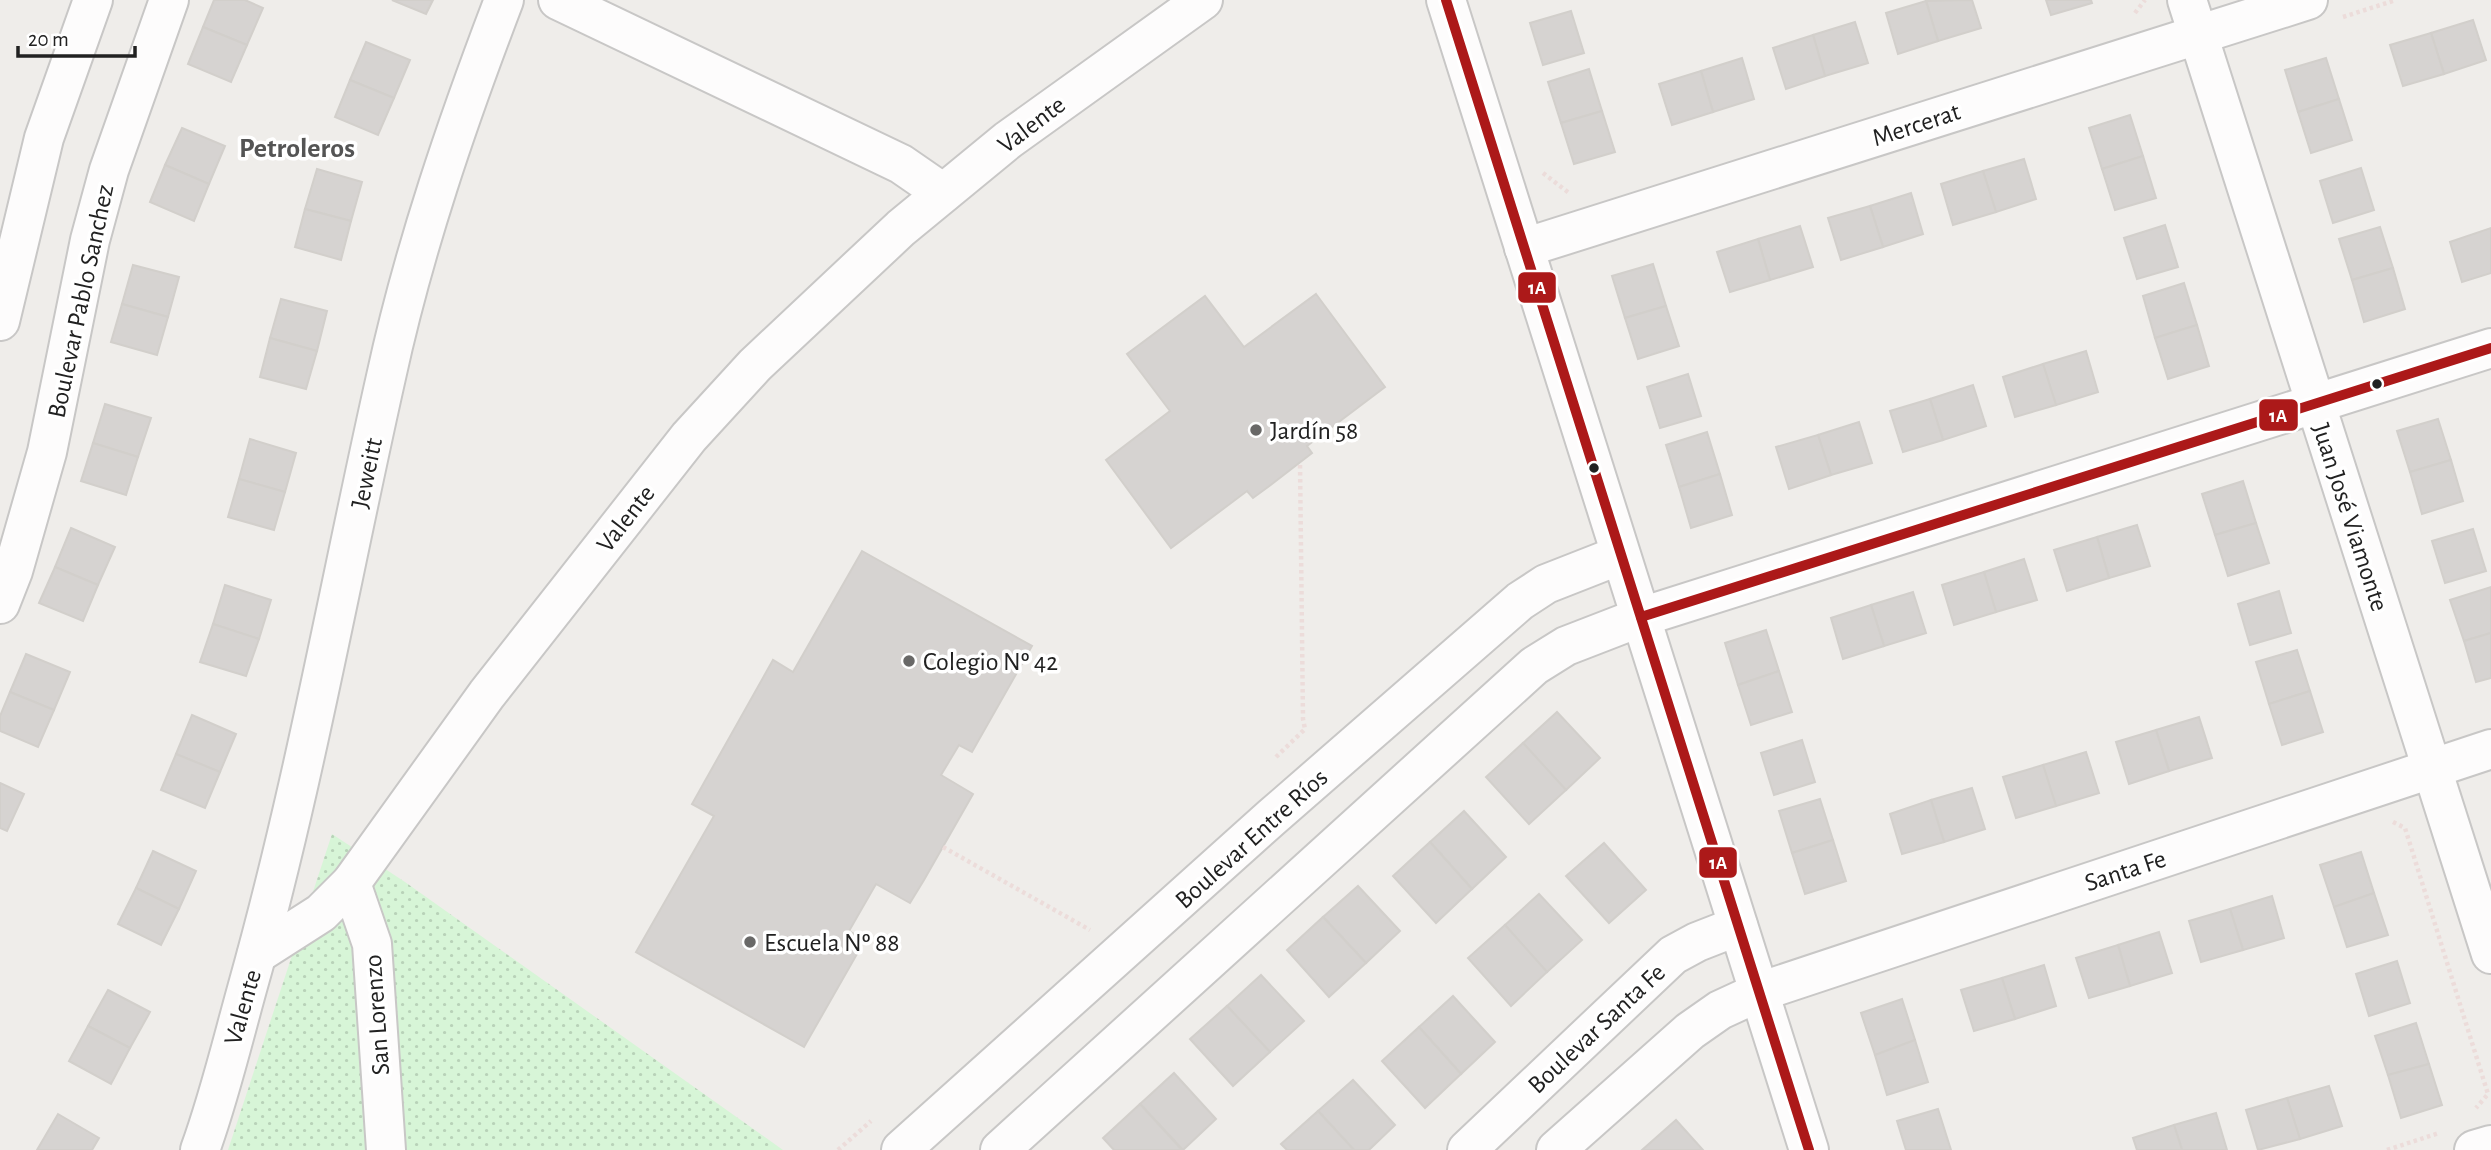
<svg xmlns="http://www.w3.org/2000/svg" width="2491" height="1150" viewBox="0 0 2491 1150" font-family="'Alegreya Sans',sans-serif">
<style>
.park{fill:url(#park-dots)}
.building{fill:#d6d3d1;stroke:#d2cfcb;stroke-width:2}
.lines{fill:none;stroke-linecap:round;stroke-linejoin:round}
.minor-casing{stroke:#c8c7c6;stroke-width:42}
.path{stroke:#ecdcda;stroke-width:4.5;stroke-dasharray:3.5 3.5;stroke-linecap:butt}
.minor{stroke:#fdfcfc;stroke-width:38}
.bus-1-casing{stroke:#fff;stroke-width:16}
.bus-1{stroke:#ac1919;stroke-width:10}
.bus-dot{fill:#212121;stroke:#fff;stroke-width:2.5}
.poi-dot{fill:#696867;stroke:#fff;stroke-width:2.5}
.labels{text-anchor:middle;stroke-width:7;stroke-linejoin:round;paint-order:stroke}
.street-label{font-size:26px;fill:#212121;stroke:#fff}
.poi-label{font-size:26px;fill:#212121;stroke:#fff;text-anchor:start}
.neighbourhood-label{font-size:28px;font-weight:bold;fill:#545454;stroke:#fff}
.line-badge{stroke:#fff;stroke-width:2.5}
.badge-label{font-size:19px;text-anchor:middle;font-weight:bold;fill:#fff}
</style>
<defs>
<pattern id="park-dots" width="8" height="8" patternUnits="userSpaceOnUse" patternTransform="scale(1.75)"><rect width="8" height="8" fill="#d7f5d7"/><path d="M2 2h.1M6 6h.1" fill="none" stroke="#b8d2b8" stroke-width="1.8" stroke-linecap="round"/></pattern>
</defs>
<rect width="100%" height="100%" fill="#efedea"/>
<path class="park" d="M332,834L405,882L783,1150H228Z"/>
<g class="building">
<path d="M214,0H245L263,8L247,45L203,27Z"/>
<path d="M392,0H433L426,14Z"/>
<path d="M1972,0L1981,28L1938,41L1926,1Z"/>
<path d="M2046,0H2091L2092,3L2051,15Z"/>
<path d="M1926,1L1938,41L1898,54L1886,13Z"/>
<path d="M1571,11L1584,53L1543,65L1530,23Z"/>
<path d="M2473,20L2486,60L2444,74L2431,33Z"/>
<path d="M1855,22L1868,63L1825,76L1813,35Z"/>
<path d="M203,27L247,45L231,82L188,64Z"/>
<path d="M2431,33L2444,74L2403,86L2390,45Z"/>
<path d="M1813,35L1825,76L1786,89L1773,48Z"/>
<path d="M366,42L410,60L394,98L350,80Z"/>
<path d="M1742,58L1754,99L1713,112L1701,71Z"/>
<path d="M2326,58L2339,99L2298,112L2285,70Z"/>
<path d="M1589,69L1602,111L1561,123L1548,82Z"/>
<path d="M1701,71L1713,112L1672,125L1659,84Z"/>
<path d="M350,80L394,98L378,135L335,117Z"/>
<path d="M2339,99L2352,140L2311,153L2298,112Z"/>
<path d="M1602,111L1615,152L1574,164L1561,123Z"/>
<path d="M2130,115L2143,156L2102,169L2089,128Z"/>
<path d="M182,128L225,146L209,184L165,165Z"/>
<path d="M2143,156L2156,198L2115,210L2102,169Z"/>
<path d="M2024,159L2036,199L1996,212L1983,171Z"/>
<path d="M165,165L209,184L194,221L150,202Z"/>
<path d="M2361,168L2374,210L2333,223L2320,181Z"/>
<path d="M317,169L362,182L351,221L305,209Z"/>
<path d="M1983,171L1996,212L1953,225L1941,184Z"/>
<path d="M1911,193L1923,234L1883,247L1870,206Z"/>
<path d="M1870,206L1883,247L1841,260L1828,218Z"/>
<path d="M305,209L351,221L341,260L295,247Z"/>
<path d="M2165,225L2178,267L2137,279L2124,238Z"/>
<path d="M1800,226L1813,267L1770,280L1758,239Z"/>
<path d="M2380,227L2393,268L2352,280L2339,239Z"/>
<path d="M2491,228V273L2462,282L2450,242Z"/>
<path d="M1758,239L1770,280L1730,292L1717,252Z"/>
<path d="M1653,264L1666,306L1625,318L1612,276Z"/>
<path d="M133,265L179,277L168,317L122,304Z"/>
<path d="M2393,268L2405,309L2364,322L2352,280Z"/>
<path d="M2184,283L2197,325L2155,338L2143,296Z"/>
<path d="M1316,294L1385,387L1307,446L1312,453L1268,487L1253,498L1247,491L1171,548L1106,460L1170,411L1127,354L1205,296L1244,347Z"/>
<path d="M281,299L327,311L317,351L270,338Z"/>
<path d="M122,304L168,317L157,355L111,342Z"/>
<path d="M1666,306L1679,346L1638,359L1625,318Z"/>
<path d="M2197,325L2209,366L2168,379L2155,338Z"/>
<path d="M270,338L317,351L306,389L260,377Z"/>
<path d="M2086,351L2098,392L2056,405L2043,364Z"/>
<path d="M2043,364L2056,405L2015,417L2003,377Z"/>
<path d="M1688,374L1701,416L1660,428L1647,387Z"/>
<path d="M1973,385L1986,426L1943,440L1930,399Z"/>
<path d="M1930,399L1943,440L1903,452L1890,411Z"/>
<path d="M105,404L151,418L138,457L93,443Z"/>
<path d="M2438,419L2451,460L2410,472L2397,431Z"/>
<path d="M1859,422L1872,463L1831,475L1818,435Z"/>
<path d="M1707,432L1720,474L1679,487L1666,445Z"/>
<path d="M1818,435L1831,475L1789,489L1776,447Z"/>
<path d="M250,439L296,453L285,492L239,479Z"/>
<path d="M93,443L138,457L126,495L81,481Z"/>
<path d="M2451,460L2463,501L2422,514L2410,472Z"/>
<path d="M1720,474L1732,515L1691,528L1679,487Z"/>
<path d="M239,479L285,492L274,530L228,517Z"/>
<path d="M2243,481L2256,523L2215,535L2202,494Z"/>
<path d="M2256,523L2269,563L2228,576L2215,535Z"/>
<path d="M2137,525L2150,566L2109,578L2097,537Z"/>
<path d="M71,528L115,547L98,585L55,567Z"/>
<path d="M2473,529L2486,571L2445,583L2432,541Z"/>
<path d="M2097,537L2109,578L2067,591L2054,550Z"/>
<path d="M862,551L1032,646L972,752L959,745L941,775L973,794L924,880L910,903L876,884L849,931L865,940L804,1047L636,952L714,816L692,804L773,660L793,672Z"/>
<path d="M2024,559L2037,600L1996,612L1984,572Z"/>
<path d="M55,567L98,585L83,621L39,603Z"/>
<path d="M1984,572L1996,612L1954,625L1942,585Z"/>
<path d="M225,585L271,600L259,639L213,624Z"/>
<path d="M2491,587V633L2464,641L2450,600Z"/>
<path d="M2279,591L2291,633L2250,645L2238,604Z"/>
<path d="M1913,592L1926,633L1884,646L1871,605Z"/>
<path d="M1871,605L1884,646L1843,659L1831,618Z"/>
<path d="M213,624L259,639L246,676L200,662Z"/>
<path d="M1766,630L1779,671L1738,685L1725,643Z"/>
<path d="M2491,633V678L2476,682L2464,641Z"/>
<path d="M2297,650L2310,691L2269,704L2256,662Z"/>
<path d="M26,654L70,672L54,710L10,692Z"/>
<path d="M1779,671L1792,712L1751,725L1738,685Z"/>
<path d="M2310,691L2323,732L2282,745L2269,704Z"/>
<path d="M10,692L54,710L38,747L0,731V716Z"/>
<path d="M1557,712L1600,758L1566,790L1523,743Z"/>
<path d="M192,715L236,734L220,772L176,754Z"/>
<path d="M2199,717L2212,758L2169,771L2156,730Z"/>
<path d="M2156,730L2169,771L2129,784L2116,742Z"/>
<path d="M1802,740L1815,782L1774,795L1761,753Z"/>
<path d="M1523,743L1566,790L1529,824L1486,777Z"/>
<path d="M2086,752L2099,793L2056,806L2043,765Z"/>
<path d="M176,754L220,772L205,808L161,790Z"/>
<path d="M2043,765L2056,806L2016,818L2003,777Z"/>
<path d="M0,783L24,794L7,831L0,828Z"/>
<path d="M1972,788L1985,829L1944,842L1931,800Z"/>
<path d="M1820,799L1833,840L1792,853L1779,811Z"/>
<path d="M1931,800L1944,842L1902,854L1890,814Z"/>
<path d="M1464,811L1506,857L1472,889L1430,842Z"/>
<path d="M1833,840L1846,881L1805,894L1792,853Z"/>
<path d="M1430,842L1472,889L1436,923L1393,876Z"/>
<path d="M1604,843L1646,890L1609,923L1566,876Z"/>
<path d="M153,851L196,871L179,909L136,888Z"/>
<path d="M2361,852L2374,893L2334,907L2320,865Z"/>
<path d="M1358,886L1400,931L1366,963L1323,917Z"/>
<path d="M136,888L179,909L161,945L118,924Z"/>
<path d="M2374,893L2388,935L2347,947L2334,907Z"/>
<path d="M1539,894L1582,940L1547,972L1505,925Z"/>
<path d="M2272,896L2284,938L2243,950L2230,909Z"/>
<path d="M2230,909L2243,950L2201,962L2189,921Z"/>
<path d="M1323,917L1366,963L1329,997L1287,950Z"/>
<path d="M1505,925L1547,972L1511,1006L1468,958Z"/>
<path d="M2159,932L2172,973L2130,986L2118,945Z"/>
<path d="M2118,945L2130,986L2089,998L2076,958Z"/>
<path d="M2397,961L2410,1003L2369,1016L2356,974Z"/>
<path d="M2044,965L2056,1006L2015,1019L2002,978Z"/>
<path d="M1261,975L1304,1021L1270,1052L1227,1006Z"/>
<path d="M2002,978L2015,1019L1974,1031L1961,990Z"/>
<path d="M108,990L150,1012L130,1048L88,1026Z"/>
<path d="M1453,996L1495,1042L1461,1074L1419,1027Z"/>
<path d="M1902,999L1915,1040L1875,1055L1861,1013Z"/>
<path d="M1227,1006L1270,1052L1233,1086L1190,1039Z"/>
<path d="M2416,1023L2429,1064L2388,1075L2375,1036Z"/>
<path d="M88,1026L130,1048L111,1084L69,1061Z"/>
<path d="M1419,1027L1461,1074L1425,1108L1382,1061Z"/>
<path d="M1915,1040L1928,1082L1887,1095L1875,1055Z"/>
<path d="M2429,1064L2442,1105L2401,1118L2388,1075Z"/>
<path d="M1174,1073L1216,1119L1183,1150L1140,1104Z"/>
<path d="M1353,1080L1395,1125L1369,1150H1354L1318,1111Z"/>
<path d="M2329,1086L2342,1126L2300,1139L2287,1098Z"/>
<path d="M2287,1098L2300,1139L2258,1150L2246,1110Z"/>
<path d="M1140,1104L1182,1150H1114L1103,1138Z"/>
<path d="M1938,1109L1951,1150H1906L1897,1121Z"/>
<path d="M1318,1111L1354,1150H1287L1281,1144Z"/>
<path d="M2216,1113L2227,1150H2182L2174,1125Z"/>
<path d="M58,1114L99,1138L92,1150H37Z"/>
<path d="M1676,1120L1703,1150H1642Z"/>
<path d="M2174,1125L2182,1150H2137L2133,1138Z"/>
</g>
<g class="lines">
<defs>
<g id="minor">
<path d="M558,0L901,164L943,193"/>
<path d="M1446,0L1809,1150"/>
<path d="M2187,0L2491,954"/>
<path d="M1524,248L2308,0"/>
<path d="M0,321L44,138L93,0"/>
<path d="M0,604L13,571L47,452L90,240L109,170L169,0"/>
<path d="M351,883L372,944L386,1150"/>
<path d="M257,954L321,913L351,883L487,694L689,437L755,365L901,228L1008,140L1203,0"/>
<path d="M200,1150C219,1098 232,1043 247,989C304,787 340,581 386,377C414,248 457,123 504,0"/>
<path d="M901,1150L1272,817L1520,601L1546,584L1620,555"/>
<path d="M1000,1150L1534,666L1566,646L1641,617L2491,348"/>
<path d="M1467,1150L1673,955L1697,942L1738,926"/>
<path d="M1556,1150L1690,1031L1720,1010L1759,992L2491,749"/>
<path d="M2474,1150L2491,1145"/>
</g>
</defs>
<use href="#minor" class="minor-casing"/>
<g class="path">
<path d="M2135,13L2145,0"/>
<path d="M2343,17L2396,0"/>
<path d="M1543,173L1569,193"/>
<path d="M1276,757L1305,729L1303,719L1300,463"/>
<path d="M2393,822L2405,828L2488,1094L2476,1108"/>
<path d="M943,847L1090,930"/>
<path d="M838,1150L871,1121"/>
<path d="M2387,1150L2439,1133"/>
</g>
<use href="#minor" class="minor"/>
<defs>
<g id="bus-1">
<path d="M1446,0L1809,1150"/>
<path d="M1641,617L2491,348"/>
</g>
</defs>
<use href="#bus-1" class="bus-1-casing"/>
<use href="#bus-1" class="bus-1"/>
</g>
<g class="bus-dot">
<circle cx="2377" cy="384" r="6"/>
<circle cx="1594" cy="468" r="6"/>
</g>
<g class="poi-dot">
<circle cx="1256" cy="430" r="7"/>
<circle cx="909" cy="661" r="7"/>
<circle cx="750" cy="942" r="7"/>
</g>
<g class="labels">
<g class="street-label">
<text transform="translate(1031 124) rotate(-37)" y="9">Valente</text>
<text transform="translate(1916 124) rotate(-18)" y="9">Mercerat</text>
<text transform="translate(80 301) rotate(-78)" y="9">Boulevar Pablo Sanchez</text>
<text transform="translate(366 473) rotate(-78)" y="9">Jeweitt</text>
<text transform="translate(2351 517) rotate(72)" y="9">Juan José Viamonte</text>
<text transform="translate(625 518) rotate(-52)" y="9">Valente</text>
<text transform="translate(1251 838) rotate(-42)" y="9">Boulevar Entre Ríos</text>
<text transform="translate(2125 870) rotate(-18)" y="9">Santa Fe</text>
<text transform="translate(242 1007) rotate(-74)" y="9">Valente</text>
<text transform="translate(376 1015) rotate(-94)" y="9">San Lorenzo</text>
<text transform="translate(1596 1028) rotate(-43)" y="9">Boulevar Santa Fe</text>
</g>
<g class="poi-label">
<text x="1270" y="439">Jardín 58</text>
<text x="923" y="670">Colegio Nº 42</text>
<text x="764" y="951">Escuela Nº 88</text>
</g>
<g class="neighbourhood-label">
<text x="297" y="157">Petroleros</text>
</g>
</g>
<g class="line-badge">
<rect x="1517" y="271" width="40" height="33" rx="7" fill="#ac1919"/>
<rect x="2258" y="398" width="41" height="34" rx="7" fill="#ac1919"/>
<rect x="1698" y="846" width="40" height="33" rx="7" fill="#ac1919"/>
</g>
<g class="badge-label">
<text x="1537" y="294">1A</text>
<text x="2278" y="422">1A</text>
<text x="1718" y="869">1A</text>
</g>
<path d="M18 46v10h117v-10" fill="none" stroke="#212121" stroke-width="3.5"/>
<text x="28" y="46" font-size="21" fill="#212121" stroke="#ffffff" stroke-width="5" paint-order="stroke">20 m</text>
</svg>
